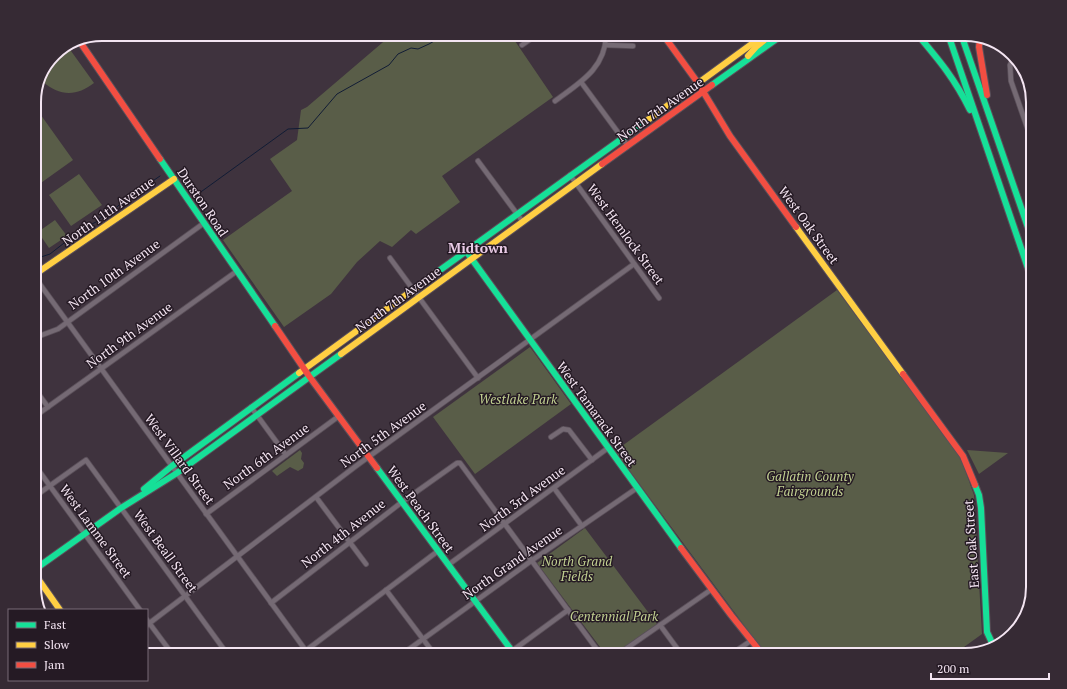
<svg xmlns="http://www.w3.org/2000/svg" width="1067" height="689" viewBox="0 0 1067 689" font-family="'PT Serif',serif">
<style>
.green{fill:#595d48}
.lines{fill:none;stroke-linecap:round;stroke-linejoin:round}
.stream{stroke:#111c35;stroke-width:1}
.street-casing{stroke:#5b505a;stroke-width:6}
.fast-casing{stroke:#5b505a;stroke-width:8}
.slow-casing{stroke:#5b505a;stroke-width:8}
.jam-casing{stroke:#5b505a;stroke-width:8}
.street{stroke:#756a74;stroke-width:4.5}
.fast{stroke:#16e098;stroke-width:6}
.slow{stroke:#ffcf43;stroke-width:6}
.jam{stroke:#f24e42;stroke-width:6}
.labels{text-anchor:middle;stroke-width:3;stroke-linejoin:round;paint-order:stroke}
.street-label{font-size:13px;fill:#f4e5f2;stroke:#251a24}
.park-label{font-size:13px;font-style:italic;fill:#c1d091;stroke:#251a24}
.neighbourhood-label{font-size:14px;font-weight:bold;fill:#eacce7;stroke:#251a24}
.rim{fill:none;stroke:#f4e5f2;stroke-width:2}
</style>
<rect width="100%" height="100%" fill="#3f333e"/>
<g class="green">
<path d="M389,37H521L515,41L553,97L442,176L460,202L416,234L411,230L392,247L380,241L357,262L331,294L284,327L223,240L292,191L270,159L297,140L301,110L307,107Z"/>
<path d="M68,50L71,51L94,83C76,97 59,96 42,81L50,62Z"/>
<path d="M38,111L73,160L38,185L34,179V113Z"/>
<path d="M79,174L102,205L71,226L49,195Z"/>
<path d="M55,220L67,236L49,248L38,232Z"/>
<path d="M837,290L960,456L974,495L982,634L953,655H766L615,451Z"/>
<path d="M530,347L571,404L475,474L433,417Z"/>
<path d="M300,450L302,453L301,459L304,463L303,468L298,471L290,467L277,476L272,471Z"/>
<path d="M967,450L1008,453L979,474Z"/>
<path d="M585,528L657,624L613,655H606L537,563Z"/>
</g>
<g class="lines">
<g class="stream">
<path d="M181,174L198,194L288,129L308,128L337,94L389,65L398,54L411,48L418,49L429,44L436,40L448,38L451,37"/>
<path d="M128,198L160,176"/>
<path d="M38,258L50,254L82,229L96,222L105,214L116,208L122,202"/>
</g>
<defs>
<g id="street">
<path d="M522,45L535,36"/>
<path d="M606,45L633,46"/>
<path d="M1014,57L1010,65L1011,81L1033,144"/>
<path d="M581,82L628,146"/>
<path d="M555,101C579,83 605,69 606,36"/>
<path d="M478,161L523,222"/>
<path d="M570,175L659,298"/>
<path d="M390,258L478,378"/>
<path d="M34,276L309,655"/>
<path d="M34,338L58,329L204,223"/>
<path d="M34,388L48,407"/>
<path d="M251,407L286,455"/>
<path d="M34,417L237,271"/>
<path d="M551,437L563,429L569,430L592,460"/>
<path d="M34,464L140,610"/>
<path d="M554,488L582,526"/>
<path d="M34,497L86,460L228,655"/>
<path d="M316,497L366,564"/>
<path d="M206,514L339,416"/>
<path d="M448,565L608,448"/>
<path d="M386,590L435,655"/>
<path d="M271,603L402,502L457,463H460L601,655"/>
<path d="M147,620L173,655"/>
<path d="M147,625L356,466L634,264"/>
<path d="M660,625L682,655"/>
<path d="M512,651L568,610"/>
<path d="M300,655L438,551"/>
<path d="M401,655L531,561L637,488"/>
<path d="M617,655L712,589"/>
<path d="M730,655L752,640"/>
</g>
<g id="fast">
<path d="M917,34C939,60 955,79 970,110"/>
<path d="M948,34L1033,283"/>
<path d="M961,34L1033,242"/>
<path d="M712,85L782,35"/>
<path d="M160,159L275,326"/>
<path d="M466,251L681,548"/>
<path d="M436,273L645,122"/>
<path d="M377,468L515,655"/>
<path d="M975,485L979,495L981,508L987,632L994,647"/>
<path d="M144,489L172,466L299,373"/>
<path d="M34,570L121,508L177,473L341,354"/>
</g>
<g id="slow">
<path d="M748,56L756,47L771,35"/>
<path d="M645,122L764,35"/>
<path d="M796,227L903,374"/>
<path d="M34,275L174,179"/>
<path d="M341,354L602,164"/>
<path d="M299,373L436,273"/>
<path d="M34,573L60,610"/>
</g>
<g id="jam">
<path d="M664,36L698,83L730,136L796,227"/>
<path d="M980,38L979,47L987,95"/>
<path d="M78,39L160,159"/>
<path d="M602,164L712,85"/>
<path d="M275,326L309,376L377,468"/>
<path d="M903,374L963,456L975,485"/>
<path d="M681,548L731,615L763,655"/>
</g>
</defs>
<use href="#street" class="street-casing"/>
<use href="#fast" class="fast-casing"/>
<use href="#slow" class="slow-casing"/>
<use href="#jam" class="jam-casing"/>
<use href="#street" class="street"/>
<use href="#fast" class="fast"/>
<use href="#slow" class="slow"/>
<use href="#jam" class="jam"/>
</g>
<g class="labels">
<g class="street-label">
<text transform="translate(660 109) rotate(-35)" y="5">North 7th Avenue</text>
<text transform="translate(203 202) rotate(56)" y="5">Durston Road</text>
<text transform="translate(108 211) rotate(-35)" y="5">North 11th Avenue</text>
<text transform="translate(809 225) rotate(54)" y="5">West Oak Street</text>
<text transform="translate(626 234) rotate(54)" y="5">West Hemlock Street</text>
<text transform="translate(114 274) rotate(-36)" y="5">North 10th Avenue</text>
<text transform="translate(398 299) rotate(-36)" y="5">North 7th Avenue</text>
<text transform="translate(129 335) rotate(-36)" y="5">North 9th Avenue</text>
<text transform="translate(597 414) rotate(54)" y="5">West Tamarack Street</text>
<text transform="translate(383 434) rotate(-36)" y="5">North 5th Avenue</text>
<text transform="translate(266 456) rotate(-36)" y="5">North 6th Avenue</text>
<text transform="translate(180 459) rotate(54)" y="5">West Villard Street</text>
<text transform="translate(522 498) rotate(-36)" y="5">North 3rd Avenue</text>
<text transform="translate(421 509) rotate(54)" y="5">West Peach Street</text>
<text transform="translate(96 531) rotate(54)" y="5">West Lamme Street</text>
<text transform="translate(343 533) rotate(-38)" y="5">North 4th Avenue</text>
<text transform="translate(971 544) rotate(-94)" y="5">East Oak Street</text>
<text transform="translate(166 551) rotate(54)" y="5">West Beall Street</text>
<text transform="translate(512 562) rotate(-35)" y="5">North Grand Avenue</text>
</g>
<g class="park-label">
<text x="518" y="404">Westlake Park</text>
<text x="810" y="481">Gallatin County<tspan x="810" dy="15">Fairgrounds</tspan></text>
<text x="577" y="566">North Grand<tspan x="577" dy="15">Fields</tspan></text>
<text x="614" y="621">Centennial Park</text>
</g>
<g class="neighbourhood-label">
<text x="478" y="253">Midtown</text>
</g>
</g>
<path d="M0 0H1067V689H0ZM102 41H965A61 61 0 0 1 1026 102V587A61 61 0 0 1 965 648H102A61 61 0 0 1 41 587V102A61 61 0 0 1 102 41Z" fill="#362a34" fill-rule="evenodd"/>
<path class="rim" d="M102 41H965A61 61 0 0 1 1026 102V587A61 61 0 0 1 965 648H102A61 61 0 0 1 41 587V102A61 61 0 0 1 102 41Z"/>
<rect x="8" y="609" width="140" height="72" fill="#251a24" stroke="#786b76"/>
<rect x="16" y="622" width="20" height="6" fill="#16e098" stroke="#786b76"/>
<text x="44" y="629" font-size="12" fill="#f4e5f2">Fast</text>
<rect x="16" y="642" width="20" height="6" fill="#ffcf43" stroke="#786b76"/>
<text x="44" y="649" font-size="12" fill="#f4e5f2">Slow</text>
<rect x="16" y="662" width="20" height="6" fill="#f24e42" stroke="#786b76"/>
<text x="44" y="669" font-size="12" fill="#f4e5f2">Jam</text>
<path d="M931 673v6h118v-6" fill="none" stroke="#f4e5f2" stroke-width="2"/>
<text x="937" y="673" font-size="12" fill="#f4e5f2" stroke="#251a24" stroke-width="3" paint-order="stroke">200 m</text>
</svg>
